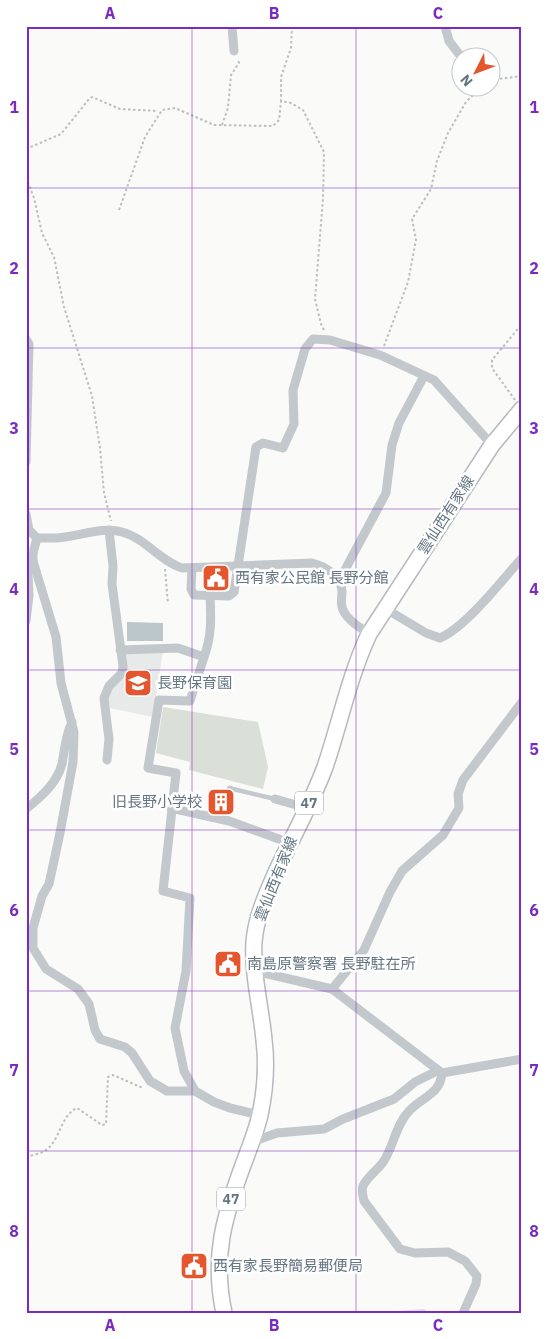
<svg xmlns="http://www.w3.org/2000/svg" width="548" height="1339" viewBox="0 0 548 1339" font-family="'IBM Plex Sans','Noto Sans JP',sans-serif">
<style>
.built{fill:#e8e9e9}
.green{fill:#dadfd7}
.water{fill:#bbc7cb}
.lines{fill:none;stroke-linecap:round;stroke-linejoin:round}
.primary-casing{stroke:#b5babe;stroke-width:18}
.path{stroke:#bbbfc2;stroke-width:2;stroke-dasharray:2.5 2.5;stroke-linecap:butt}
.service{stroke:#c3c8cc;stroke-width:4.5}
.minor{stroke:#c3c8cc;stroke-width:9}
.primary{stroke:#fff;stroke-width:15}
.grid{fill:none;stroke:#7b2cbf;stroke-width:1;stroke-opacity:0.55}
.labels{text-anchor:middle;stroke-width:5;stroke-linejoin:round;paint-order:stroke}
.shield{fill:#fff;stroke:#939fa8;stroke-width:1}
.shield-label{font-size:14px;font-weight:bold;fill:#657683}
.street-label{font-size:15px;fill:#657683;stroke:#fff}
.poi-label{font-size:15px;fill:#657683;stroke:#fff;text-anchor:start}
.neatline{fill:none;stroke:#7b2cbf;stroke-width:2}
.grid-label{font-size:16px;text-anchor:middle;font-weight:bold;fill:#7b2cbf}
</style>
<rect width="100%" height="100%" fill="#fafaf8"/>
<path class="built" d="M163,651L153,717L110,708L108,699L112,689L122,676L127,652Z"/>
<g class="green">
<path d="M163,707L258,722L268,767L263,789L189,770L190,762L156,753Z"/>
<path d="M424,1309L430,1313H383L384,1312Z"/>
</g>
<path class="water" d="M127,622L163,623V641H127Z"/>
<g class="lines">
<defs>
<path id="primary" d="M224,1313C212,1257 224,1217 243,1165C249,1149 256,1132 260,1115C265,1091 267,1064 264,1040C261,1007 252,974 254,942C256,916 267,893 277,870C293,836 312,802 325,767C340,723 349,677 369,634L492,445L522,409"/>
</defs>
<use href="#primary" class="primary-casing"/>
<g class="path">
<path d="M292,26L291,48L281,77V101L291,103L303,110L324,152L323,199L315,299L321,324L324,330"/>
<path d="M490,80L522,76"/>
<path d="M222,125L228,108L231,75L239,63L238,60"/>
<path d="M26,149L61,134L89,99L92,97L120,109L158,111"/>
<path d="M26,177L34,198L42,233L54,257L64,307L92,396L100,448L104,493L111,521"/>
<path d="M119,210L145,137L162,110L175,108L214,125L273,126L279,120L281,101"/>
<path d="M384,346L408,282L416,240L412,219L431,189L437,161L448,133L466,102L480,88"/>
<path d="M515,400L492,368V360L522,324"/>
<path d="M165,569L168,604"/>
<path d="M26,1157C32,1155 41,1154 46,1150C61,1139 60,1116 77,1108L102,1125L106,1124L108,1077L113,1075L143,1088"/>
</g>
<path class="service" d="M229,788L275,799"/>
<g class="minor">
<path d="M232,26L234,51"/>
<path d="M445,26L449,41L462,58"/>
<path d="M26,339L29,344L26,462"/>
<path d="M26,514L29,530L37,538C44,538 51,538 57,538C78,537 102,526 122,532C145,538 160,561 182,568L312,563C324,566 341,575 342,591C342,597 340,604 343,610C348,621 360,627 369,634"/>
<path d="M37,538L33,553V561L56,637L61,683L74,732L73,762L60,833L49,884L42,896L33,928V948L46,969L78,989L89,1004L95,1030L100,1039L125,1047L132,1053L150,1081L167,1091H195L214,1102L230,1108L260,1115"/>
<path d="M192,568L191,589L194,595L229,596L234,592L256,447L263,443L283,448L294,424L293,390L305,349L313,339L330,340L380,355L434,380L492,445"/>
<path d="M339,581L386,493L392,445L399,423L424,376"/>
<path d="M386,609L426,633L440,638C466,627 502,580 522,558"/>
<path d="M26,621L29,595L28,574L30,562L33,561"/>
<path d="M120,650L178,648L204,657L190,701L159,700L148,768L176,773L163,891L190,898L186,971L175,1028L184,1071L195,1091"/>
<path d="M204,657C212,635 211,619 210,595"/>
<path d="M107,760L109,739L104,698L109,686L122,673L123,666L112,584L113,566L109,530"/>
<path d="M275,799L307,808"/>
<path d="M171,808L229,821L290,843"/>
<path d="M26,809C41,797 57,783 62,764C65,749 65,736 72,722"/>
<path d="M255,971L332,989L442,1073L522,1059"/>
<path d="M332,989L364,950L390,892L402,871L443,835L459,808L458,794L463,780L522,702"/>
<path d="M442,1073C440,1095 423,1096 409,1111C396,1125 394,1144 385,1159C380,1169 367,1176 363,1186C361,1191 363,1195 364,1201L400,1249L415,1253L448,1252L465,1261L477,1276L476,1284L463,1313"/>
<path d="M252,1142L277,1133L324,1129L343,1119L394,1099L415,1082L437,1071"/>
</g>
<use href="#primary" class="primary"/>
</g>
<path class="grid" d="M192,26V1313M356,26V1313M26,188H522M26,348H522M26,509H522M26,670H522M26,830H522M26,991H522M26,1151H522"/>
<defs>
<symbol id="civic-square" viewBox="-11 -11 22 22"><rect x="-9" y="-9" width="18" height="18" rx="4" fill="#e4572e" stroke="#fff"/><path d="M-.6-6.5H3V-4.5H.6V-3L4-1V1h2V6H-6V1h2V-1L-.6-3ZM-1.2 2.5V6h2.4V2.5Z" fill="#fff"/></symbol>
<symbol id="school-square" viewBox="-11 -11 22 22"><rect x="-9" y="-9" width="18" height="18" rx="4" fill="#e4572e" stroke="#fff"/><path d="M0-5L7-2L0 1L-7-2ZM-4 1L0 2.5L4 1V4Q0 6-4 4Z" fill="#fff"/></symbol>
<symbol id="building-square" viewBox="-11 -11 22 22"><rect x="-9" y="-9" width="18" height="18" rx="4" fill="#e4572e" stroke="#fff"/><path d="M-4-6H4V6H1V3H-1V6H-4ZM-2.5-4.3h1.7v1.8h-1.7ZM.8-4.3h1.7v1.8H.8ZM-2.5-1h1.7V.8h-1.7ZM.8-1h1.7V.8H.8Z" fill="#fff"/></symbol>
</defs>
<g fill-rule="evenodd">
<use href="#civic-square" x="200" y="562" width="32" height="32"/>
<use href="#school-square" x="122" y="667" width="32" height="32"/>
<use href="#building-square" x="205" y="786" width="32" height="32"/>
<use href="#civic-square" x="212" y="948" width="32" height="32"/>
<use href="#civic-square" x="178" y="1250" width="32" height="32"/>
</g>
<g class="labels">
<g class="shield">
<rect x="295" y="791.5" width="28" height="23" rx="4"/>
<rect x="217" y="1187.5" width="28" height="23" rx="4"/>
</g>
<g class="shield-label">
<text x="309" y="808">47</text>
<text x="231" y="1204">47</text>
</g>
<g class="street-label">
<text transform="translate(446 515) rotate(-57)" y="5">雲仙西有家線</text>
<text transform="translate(276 879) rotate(-68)" y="5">雲仙西有家線</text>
</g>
<g class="poi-label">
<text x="235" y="583">西有家公民館 長野分館</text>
<text x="157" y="688">長野保育園</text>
<text x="202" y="807" text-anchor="end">旧長野小学校</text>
<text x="247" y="969">南島原警察署 長野駐在所</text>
<text x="213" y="1271">西有家長野簡易郵便局</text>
</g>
</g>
<rect width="548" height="1339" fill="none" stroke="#ffffff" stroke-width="55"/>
<g transform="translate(476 72) rotate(228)"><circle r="24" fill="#ffffff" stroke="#c1c8cd"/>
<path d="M0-4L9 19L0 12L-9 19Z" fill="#e4572e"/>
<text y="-8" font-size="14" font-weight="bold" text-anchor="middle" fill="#657683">N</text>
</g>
<rect x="28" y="28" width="492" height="1284" class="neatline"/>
<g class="grid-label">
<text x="110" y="19">A</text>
<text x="274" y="19">B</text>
<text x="438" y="19">C</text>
<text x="14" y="113">1</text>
<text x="534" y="113">1</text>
<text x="14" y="274">2</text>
<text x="534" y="274">2</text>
<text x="14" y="434">3</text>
<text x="534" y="434">3</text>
<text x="14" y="595">4</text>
<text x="534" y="595">4</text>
<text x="14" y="755">5</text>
<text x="534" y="755">5</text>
<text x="14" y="916">6</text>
<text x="534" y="916">6</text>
<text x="14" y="1076">7</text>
<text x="534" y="1076">7</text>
<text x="14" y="1237">8</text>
<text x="534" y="1237">8</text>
<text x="110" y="1331">A</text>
<text x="274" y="1331">B</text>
<text x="438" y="1331">C</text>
</g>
</svg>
